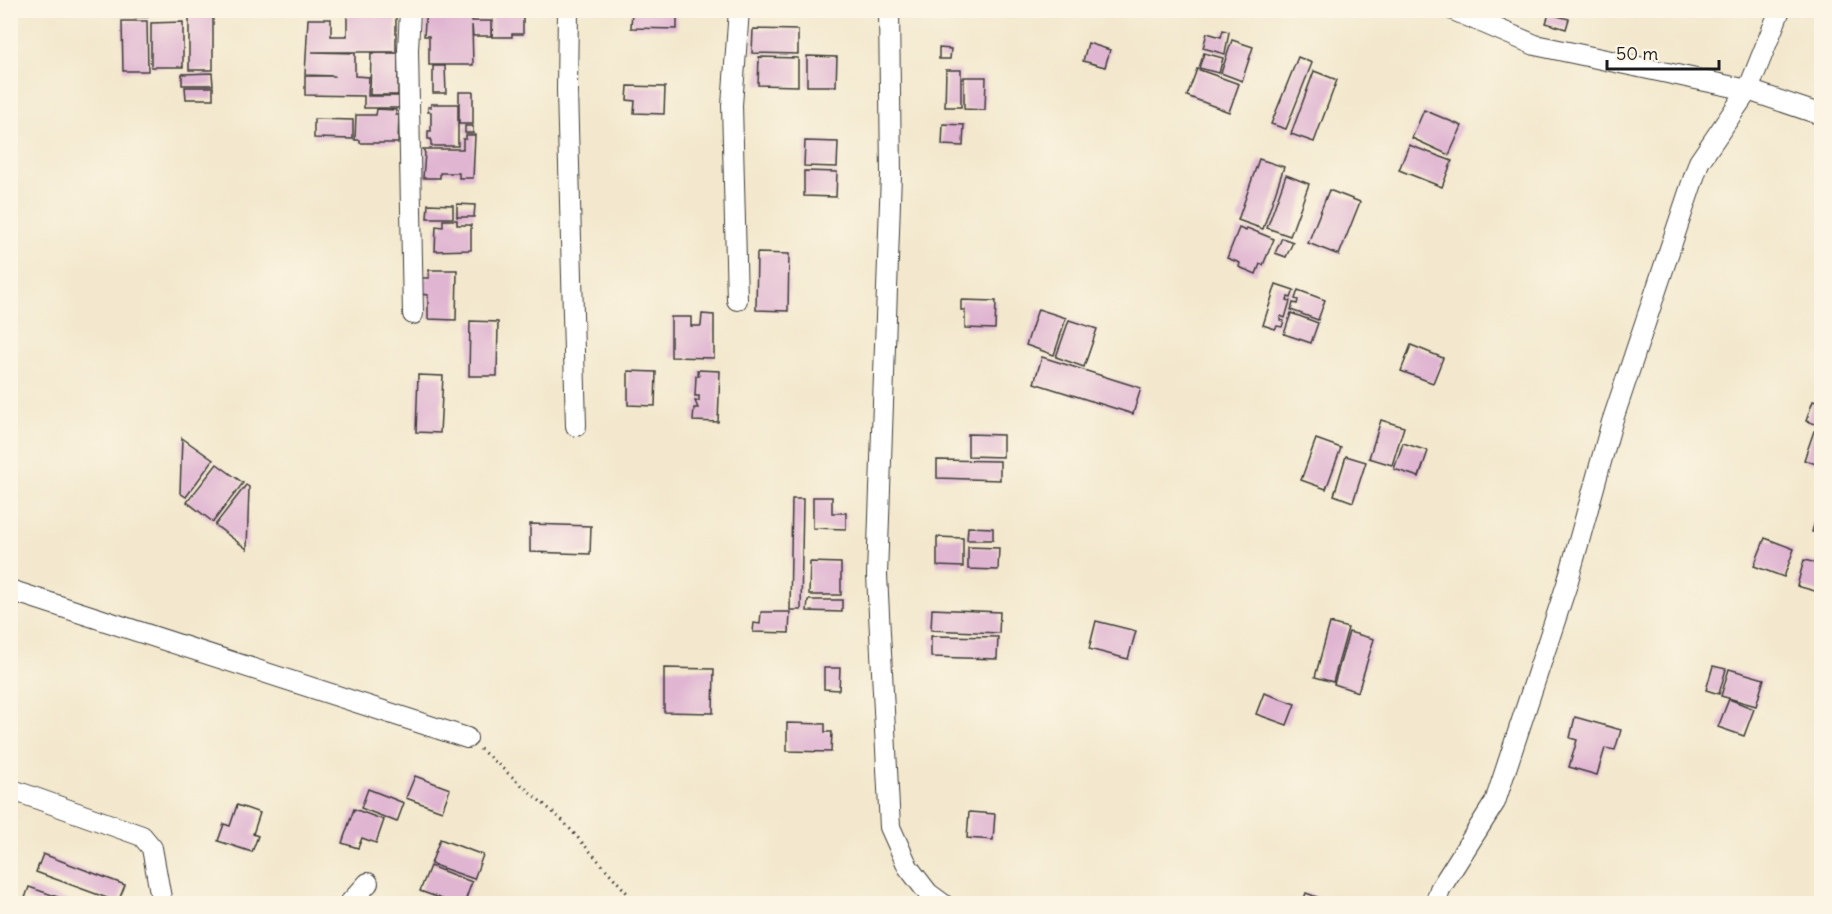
<svg xmlns="http://www.w3.org/2000/svg" width="1832" height="914" viewBox="0 0 1832 914" font-family="Delius,sans-serif">
<style>
.building{fill:#e0b5d2}
.lines{fill:none;stroke-linecap:round;stroke-linejoin:round}
.minor-casing{stroke:#3c3b37;stroke-width:22}
.path{stroke:#3c3b37;stroke-width:3;stroke-dasharray:1.5 4.5;stroke-linecap:butt}
.minor{stroke:#fff;stroke-width:20}
</style>
<rect width="100%" height="100%" fill="#fcf5e5"/>
<filter id="ink" filterUnits="userSpaceOnUse"><feTurbulence type="fractalNoise" baseFrequency=".0167" numOctaves="2"/><feDisplacementMap in="SourceGraphic" scale="12" xChannelSelector="R" yChannelSelector="G"/><feConvolveMatrix kernelMatrix="1 2 1 2 8 2 1 2 1" color-interpolation-filters="sRGB"/></filter>
<filter id="wash" filterUnits="userSpaceOnUse"><feTurbulence type="fractalNoise" baseFrequency=".008" numOctaves="4" result="noise"/><feDisplacementMap in="SourceGraphic" scale="24" xChannelSelector="R" yChannelSelector="G"/><feGaussianBlur stdDeviation="1.35" result="paint"/><feColorMatrix in="noise" values="0 0 0 0 0 0 0 0 0 0 0 0 0 0 0 0 0 1.4 0 .05"/><feComposite in="paint" operator="in"/></filter>
<g filter="url(#wash)">
<rect width="100%" height="100%" fill="#f3e8cd"/>
<g id="blocks">
<g class="building">
<rect x="121" y="10" width="27" height="7"/>
<rect x="196" y="10" width="19" height="3"/>
<path d="M347,10H396V52H312L355,53V76L369,77L368,96H400V108H364V96L305,95V76H335L305,75L308,19H331V36H347Z"/>
<path d="M426,10H472V21H491V36H473L472,25L473,65H429V36H424Z"/>
<path d="M493,10H523V34H512V37H492Z"/>
<path d="M632,10H677V29L631,28Z"/>
<path d="M1549,14L1569,19L1566,29L1546,23Z"/>
<rect x="189" y="16" width="24" height="54"/>
<path d="M122,21H147L148,71H123Z"/>
<path d="M183,22V67H151V23Z"/>
<path d="M753,29L798,30V54L752,53Z"/>
<path d="M1223,30L1229,32L1225,54L1203,48L1207,33L1221,37Z"/>
<path d="M1232,40L1253,47L1242,81L1221,73Z"/>
<path d="M1088,43L1110,50L1105,67L1083,61Z"/>
<path d="M939,48L951,49L950,59H939Z"/>
<path d="M371,53H398V95H370Z"/>
<path d="M1204,53L1223,58L1219,73L1199,68Z"/>
<path d="M807,56L837,57L836,86H807Z"/>
<path d="M759,57L798,58V86L758,85Z"/>
<path d="M1298,57L1312,63L1286,129L1271,124Z"/>
<path d="M433,66H445L446,93H433Z"/>
<path d="M1197,69L1239,84L1229,112L1187,96Z"/>
<path d="M946,70H961V107H945Z"/>
<path d="M1314,71L1337,80L1314,142L1291,134Z"/>
<path d="M212,73L213,85H182V74Z"/>
<path d="M964,77H986L985,110L964,109Z"/>
<path d="M628,86L665,87L664,114L634,113L635,101L627,100Z"/>
<path d="M185,87H213V99H186Z"/>
<rect x="459" y="92" width="14" height="32"/>
<path d="M431,104H458V146H431V139H428V131H431V112H428V107H431Z"/>
<path d="M377,109L396,110V115H399L398,143H360V140H355L356,115H376Z"/>
<path d="M1424,110L1462,126L1449,155L1412,138Z"/>
<path d="M314,119L353,120V139L314,138Z"/>
<path d="M943,124L964,125L963,146L942,145Z"/>
<rect x="465" y="126" width="8" height="7"/>
<path d="M466,135H475L473,178H459V173H440V178H423L425,153L423,149H463V139H466Z"/>
<path d="M805,141L838,142L837,167L804,166Z"/>
<path d="M1409,145L1452,161L1442,187L1399,170Z"/>
<path d="M1259,159L1284,167L1263,229L1238,220Z"/>
<path d="M804,171L837,172L836,197L804,196Z"/>
<path d="M1286,175L1309,184L1290,236L1267,228Z"/>
<path d="M1329,190L1360,202L1339,255L1308,243Z"/>
<path d="M428,204L453,205V218H427Z"/>
<path d="M457,204L475,205L474,217H457Z"/>
<path d="M443,220H457V225H471V250L435,251L436,226L443,227Z"/>
<path d="M1239,228L1246,231L1247,228L1274,239L1263,265L1260,264L1256,274L1239,267L1240,263L1227,258Z"/>
<path d="M1282,238L1293,242L1286,257L1275,253Z"/>
<path d="M757,253L789,254L788,311L756,310Z"/>
<path d="M429,270H457L456,320L428,319V295L420,294V278H429Z"/>
<path d="M1276,284L1294,290L1291,298L1288,297L1287,300L1290,301L1285,318L1281,316L1280,320L1284,321L1282,327L1277,326L1275,329L1263,325Z"/>
<path d="M1298,290L1325,300L1318,320L1291,310L1293,303L1297,304L1298,300L1295,299Z"/>
<path d="M961,300L996,301L995,329L965,328V310H961Z"/>
<path d="M1038,309L1066,318L1054,355L1026,345Z"/>
<path d="M1291,313L1318,323L1311,343L1284,334Z"/>
<path d="M702,314L714,315V358L671,357V317H691V326H701Z"/>
<path d="M1069,320L1097,329L1084,367L1056,357Z"/>
<path d="M470,321L498,322L497,376H469Z"/>
<path d="M1411,345L1443,358L1433,383L1401,371Z"/>
<path d="M1042,357L1141,388L1133,414L1034,383Z"/>
<path d="M697,370L720,371L718,422L693,421L694,408H698L695,401H699V396H695L696,376H699Z"/>
<path d="M628,371L656,372L655,406L628,405Z"/>
<path d="M418,375L443,376L440,433L416,432Z"/>
<path d="M1813,401L1822,404V426L1806,421Z"/>
<path d="M1381,420L1404,427L1392,465L1369,458Z"/>
<path d="M1814,431L1822,434V466L1804,460Z"/>
<path d="M968,434L1003,435V457L968,456Z"/>
<path d="M182,438L213,460L186,497L180,493Z"/>
<path d="M1316,439L1341,448L1326,489L1301,480Z"/>
<path d="M1403,443L1428,451L1419,477L1394,469Z"/>
<path d="M1346,456L1366,462L1353,502L1334,495Z"/>
<path d="M937,460L1000,461V480L937,478Z"/>
<path d="M217,464L243,483L213,522L187,502Z"/>
<path d="M246,485L249,487L247,549L215,525Z"/>
<path d="M813,497H832V513H846V529L813,528Z"/>
<path d="M792,499H803L801,610H790Z"/>
<path d="M1819,507L1822,508V534L1812,532Z"/>
<path d="M530,524L591,526L590,554L530,552Z"/>
<path d="M968,527L993,528V540H967Z"/>
<path d="M937,537L963,538V567L937,566Z"/>
<path d="M1765,538L1794,549L1784,577L1754,566Z"/>
<path d="M968,547L999,548L998,570L968,569Z"/>
<path d="M1804,560L1822,564V593L1797,586Z"/>
<path d="M810,562L841,563V595H809Z"/>
<path d="M808,600H842V612L807,611Z"/>
<path d="M932,609L1000,612L999,633L931,630Z"/>
<path d="M761,612H790L789,633L753,632L754,623L760,624Z"/>
<path d="M1096,621L1136,631L1128,659L1089,649Z"/>
<path d="M1330,623L1348,628L1333,682L1315,677Z"/>
<path d="M1349,632L1374,639L1358,692L1334,684Z"/>
<path d="M931,636L998,637L997,659L931,657Z"/>
<path d="M1713,666L1726,669L1719,694L1706,690Z"/>
<path d="M664,668L714,669L713,713L664,712Z"/>
<path d="M824,668H840L839,690L824,689Z"/>
<path d="M1729,669L1764,679L1756,706L1721,696Z"/>
<path d="M1264,693L1295,704L1287,725L1256,714Z"/>
<path d="M1729,699L1754,709L1744,736L1718,727Z"/>
<path d="M1575,717L1621,730L1615,750L1605,748L1597,775L1569,767L1577,740L1570,738Z"/>
<path d="M787,723L825,724V732H832L831,752L787,751Z"/>
<path d="M415,776L450,789L442,811L406,798Z"/>
<path d="M368,789L404,803L397,822L361,808Z"/>
<path d="M237,805L260,813L253,834L258,836L252,852L218,841L224,824L230,826Z"/>
<path d="M354,809L384,820L376,843L362,838L358,848L342,843Z"/>
<path d="M969,812L995,814L993,840L967,838Z"/>
<path d="M440,839L483,855L474,879L431,864Z"/>
<path d="M43,854L125,885L118,902L36,872Z"/>
<path d="M430,866L472,882L464,904H456L420,891Z"/>
<path d="M29,887L75,903V904H39L25,898Z"/>
<path d="M1306,893L1333,903V904H1302Z"/>
</g>
</g>
</g>
<g filter="url(#ink)">
<use href="#blocks" fill-opacity="0" stroke="#3c3b37" stroke-width="1.5"/>
<g class="lines">
<defs>
<g id="minor">
<path d="M410,10L408,50L413,314"/>
<path d="M568,10L567,90L576,426"/>
<path d="M889,10L891,174L877,575L890,827L908,867L928,893L943,904"/>
<path d="M1453,10L1535,45L1748,90L1822,115"/>
<path d="M737,300L732,105L739,10"/>
<path d="M10,590L467,738"/>
<path d="M10,789L142,836L152,848L161,898L159,904"/>
<path d="M349,904L368,883"/>
<path d="M1435,904L1440,889L1495,802L1567,584L1612,422L1699,162L1748,90L1780,10"/>
</g>
</defs>
<use href="#minor" class="minor-casing"/>
<path class="path" d="M480,749L562,820L637,904"/>
<use href="#minor" class="minor"/>
</g>
</g>
<rect width="1832" height="914" fill="none" stroke="#fcf5e5" stroke-width="36"/>
<path d="M1607 60v9h112v-9" fill="none" stroke="#1c1c1c" stroke-width="3"/>
<text x="1616" y="60" font-size="18" fill="#1c1c1c" stroke="#fcf5e5" stroke-width="4.5" paint-order="stroke">50 m</text>
</svg>
